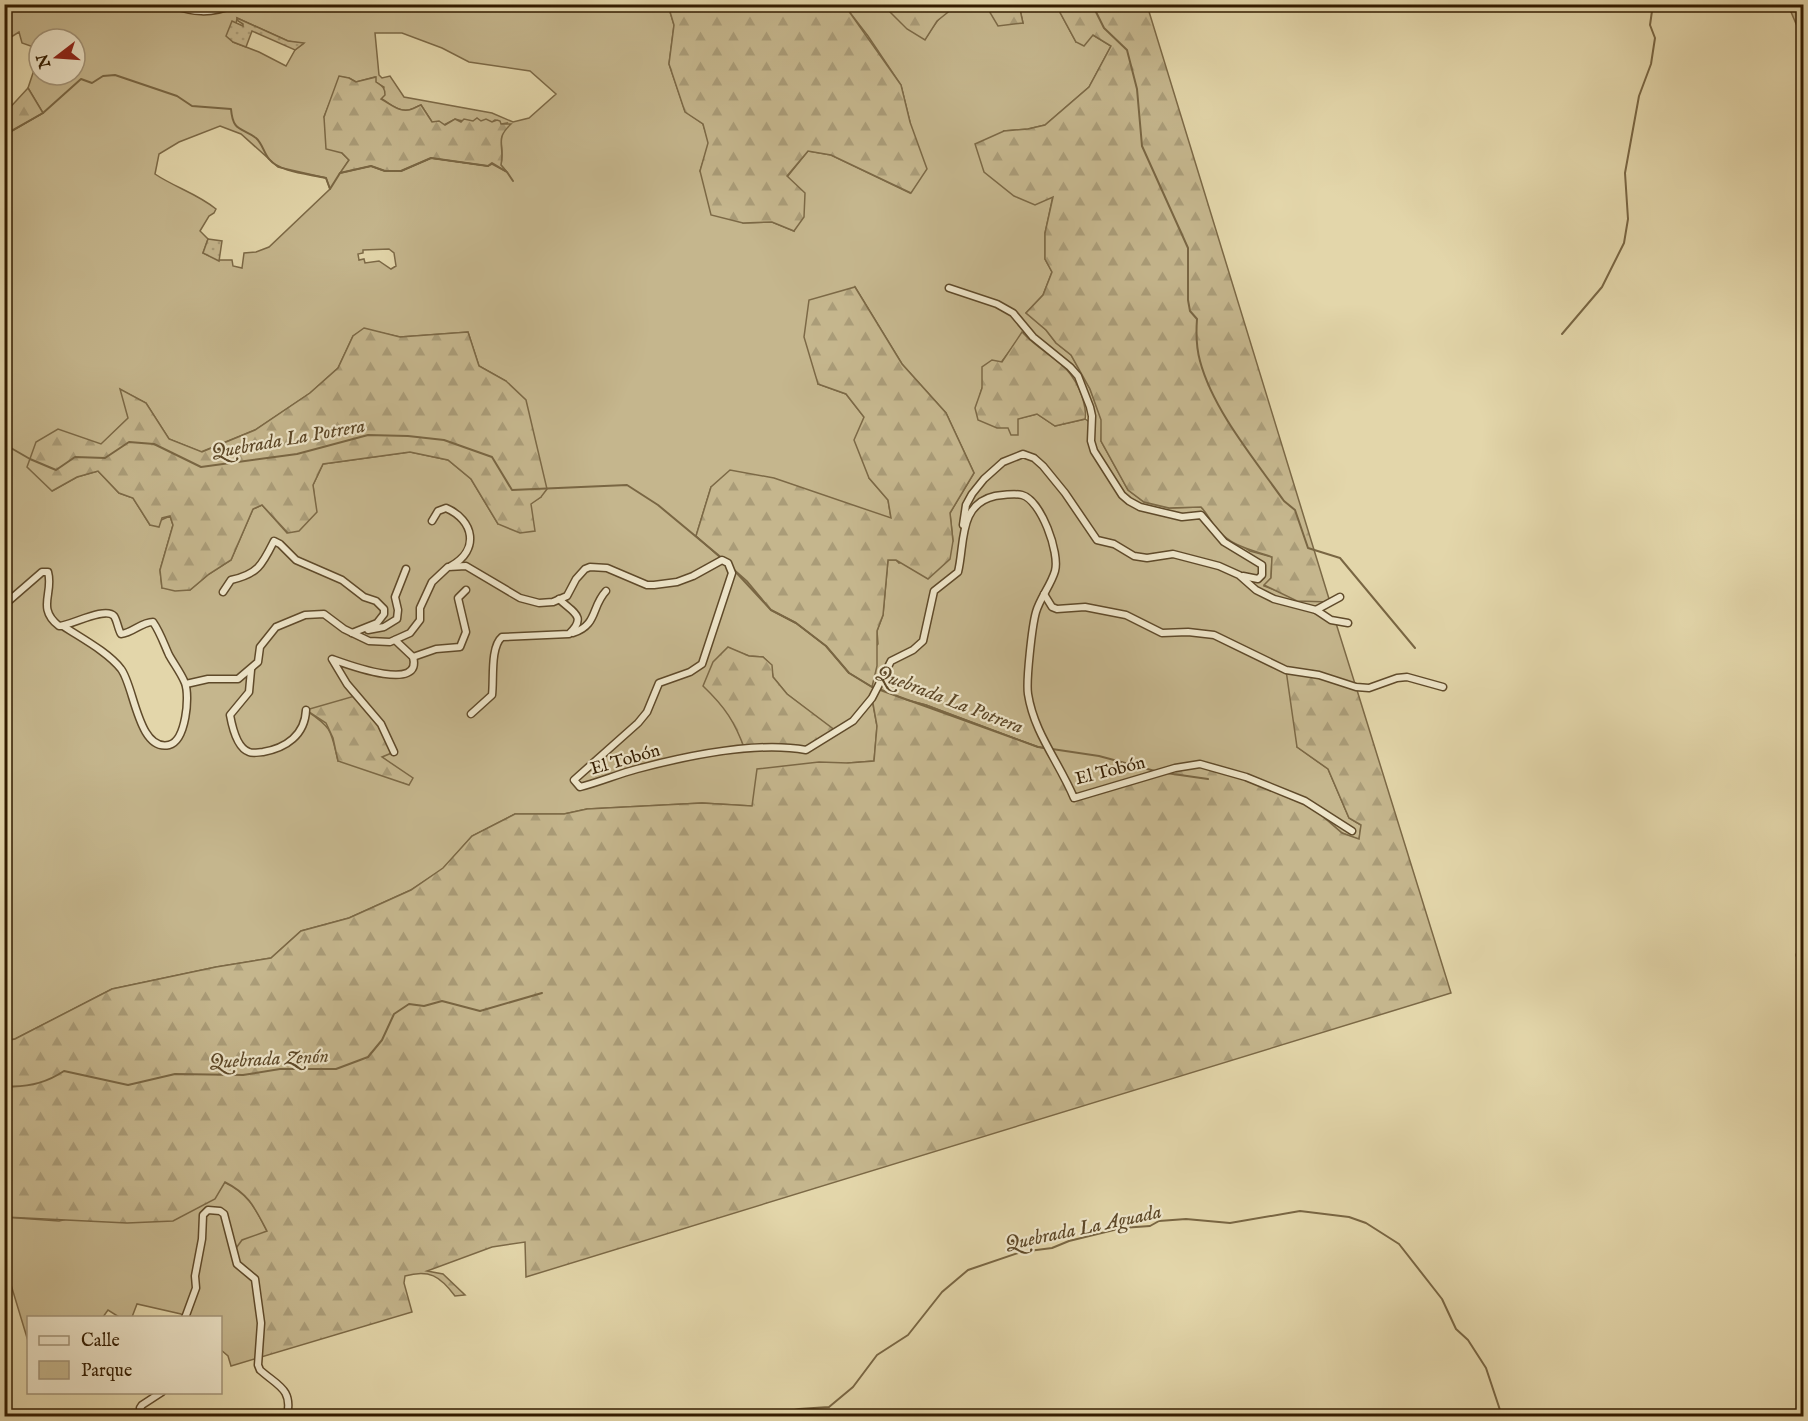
<svg xmlns="http://www.w3.org/2000/svg" width="1808" height="1421" viewBox="0 0 1808 1421" font-family="'IM FELL English',serif">
<style>
.green{fill:#c5b68d;stroke:#7c6946;stroke-width:1.5;fill-rule:evenodd}
.forest{fill:url(#forest-firs);stroke:#7c6946;stroke-width:1.5}
.garden{fill:url(#garden-dots);stroke:#7c6946;stroke-width:1.5}
.lines{fill:none;stroke-linecap:round;stroke-linejoin:round}
.stream{stroke:#796643;stroke-width:2}
.street-casing{stroke:#5f4a2a;stroke-width:9}
.street{stroke:#ede4c8;stroke-width:6}
.labels{text-anchor:middle;stroke-width:4.5;stroke-linejoin:round;paint-order:stroke}
.street-label{font-size:18px;fill:#331c00;stroke:#ede4c8}
.water-label{font-size:20px;font-style:italic;fill:#5c4727;stroke:#ede4c8}
</style>
<defs>
<pattern id="forest-firs" width="22" height="20" patternUnits="userSpaceOnUse" patternTransform="scale(1.5)"><rect width="22" height="20" fill="#c5b68d"/><path d="M5 1l3.5 6h-7zM16 11l3.5 6h-7z" fill="#aa9c78"/></pattern>
<pattern id="garden-dots" width="8" height="8" patternUnits="userSpaceOnUse" patternTransform="scale(1.5)"><rect width="8" height="8" fill="#c5b68d"/><path d="M2 2h.1M6 6h.1" fill="none" stroke="#aa9c78" stroke-width="1.8" stroke-linecap="round"/></pattern>
</defs>
<rect width="100%" height="100%" fill="#e3d6aa"/>
<filter id="stains"><feTurbulence type="fractalNoise" baseFrequency=".00333" numOctaves="4"/><feColorMatrix values="0 0 0 0 .2 0 0 0 0 .09 0 0 0 0 .02 0 0 0 .5 -.17"/></filter>
<radialGradient id="worn" r=".72"><stop offset=".6" stop-color="#630" stop-opacity="0"/><stop offset="1" stop-color="#630" stop-opacity=".3"/></radialGradient>
<g class="green">
<path d="M58,4L668,5L674,25L669,64L685,111L703,124L709,143L700,171L743,223L772,222L794,231L787,177L808,151L831,155L910,193V122L901,85L868,36L848,10L840,5H886L885,7L925,39C932,28 943,10 956,5C975,0 1005,16 1023,23L1019,5H1056L1076,42L1093,35L1111,46L1089,87L1045,125L1028,129L1004,131L1053,196L1045,233V259L1052,272L1043,295L1026,313L1046,330L1056,343L1071,355L1090,389L1102,420L1101,441L1128,490L1144,502L1169,508L1201,507L1209,516L1218,530L1250,551L1272,557L1271,578L1264,586L1280,592L1330,602L1317,610L1335,620L1356,687L1297,747L1328,769L1349,818L1361,825L1359,840L1342,833L1305,801L1074,798L1047,749L1038,747L926,705L907,700L872,699L877,726L874,761L848,763L752,806L702,803L587,809L564,814H515L472,836L443,869L411,890L349,918L301,931L271,958L216,967L112,989L15,1039L5,1041V135L43,113L28,88L39,55V75H75V39H39V49L22,43L19,32L5,41V5H48L56,8ZM237,18L288,41L303,44L295,50L286,66L259,52L233,42ZM375,33H402L442,48L469,62L530,71L556,94L529,118L513,122L492,113L404,97L390,76L382,78L379,75ZM340,77L349,78L356,82L375,77V82L384,87L381,98C390,104 401,114 412,109C415,108 418,106 421,105L432,122L444,125L455,119C464,123 482,122 492,122L495,120L501,124L507,123C496,142 505,146 501,165L506,171L492,163L488,166L431,158L401,171H385L371,166L341,172L349,160L342,153L324,117ZM220,126L241,134L278,167L326,178L330,189L269,247L256,252L244,253L242,268L233,266L232,260H219L203,253L208,239L200,231L209,216L214,213L216,209C198,194 174,187 155,174L159,154L179,142ZM389,249L394,253L396,266L391,269L379,261L365,263L364,259L359,260L358,254L363,253V250ZM855,287L902,364L946,413L974,473L950,513L953,541L899,563L896,560H888L883,615L877,631L878,644L849,673L826,646L796,623L771,610L747,581L696,536L711,487L891,518L888,500L869,478L864,417L846,394L818,384ZM364,329L400,337L468,332L479,366L506,381L541,497L498,524L471,479L448,460L410,452L323,464L313,485L316,512L287,533L262,505L253,509L231,560L209,574L190,590L162,588L160,570L173,525L170,516L150,525L133,498L119,493L98,471L77,477L52,491L129,418L121,390L146,403L169,439L201,452L255,430L310,393L338,368L353,336ZM1026,329L1078,376L1092,416L1091,423L1085,419L1055,426L1037,414L1017,419L980,395L982,388ZM109,614L121,634L153,622L186,684L183,730L168,745L153,739L138,716L123,671L87,642L62,625ZM728,648L749,656L763,657L771,665L773,677L787,694L835,731L745,750L737,727L722,704ZM307,711L394,752L381,756L395,767L338,761C331,732 333,728 307,711Z"/>
<path d="M224,1182C249,1194 255,1208 267,1231L255,1279L261,1323L258,1358L231,1366L228,1356L221,1350L220,1318L184,1317L181,1314L137,1304L132,1317H119L108,1310L103,1317L28,1318V1341L5,1265L4,1217L59,1221Z"/>
</g>
<g class="forest">
<path d="M886,4H957V5L937,21L925,40L907,29L885,7Z"/>
<path d="M722,5L723,6L724,4H840L848,10L901,85L910,122L927,169L911,193L831,155L808,151L787,176L805,193L804,217L794,231L772,222L743,223L711,215L700,171L708,143L703,124L685,112L669,64L674,25L668,5Z"/>
<path d="M980,5H1019L1023,23L998,26L988,9Z"/>
<path d="M1056,5H1147L1330,602L1297,601L1264,585L1271,578L1272,557C1253,550 1232,547 1218,530C1211,523 1208,514 1201,507L1169,508L1144,502L1128,490L1101,441V420L1090,389L1071,355L1056,343L1046,330L1026,313L1043,295L1052,272L1045,259V233L1053,197L1035,205L1014,196L984,172L975,144L1004,131L1028,129L1045,125L1089,87L1111,46L1093,35L1084,46L1076,42Z"/>
<path d="M1788,5H1803V40Z"/>
<path d="M339,76L349,78L356,82L376,77V82C382,86 385,87 385,95L381,99C390,104 401,114 412,109C415,108 418,106 421,105L432,122L439,121L445,125L455,119L461,122L464,119L473,121L477,118L481,121L486,119L492,122L497,120L500,121L501,124H511C494,140 505,144 501,165L507,172L492,164L488,166L431,158L401,171H385L371,166L340,173L349,160L342,153L326,149L324,117Z"/>
<path d="M28,88L43,113L5,135V113Z"/>
<path d="M855,287L902,364L946,413L974,473L950,513L953,541L950,559L928,579L896,560H888L883,615L877,631V666L872,687L849,673L826,646L796,623L771,610L747,581L696,536L711,487L730,470L774,478L891,518L888,500L869,478L854,440L864,417L846,394L818,384L804,337L809,300Z"/>
<path d="M364,328L400,337L468,332L479,366L506,381L526,400L547,489L541,497L531,504L535,531L520,533L498,524L471,479L448,460L410,452L323,464L313,485L317,512L299,531L288,533L262,505L253,509L231,560L209,574L190,590L175,591L162,588L160,570L173,525L170,516L162,518L159,527L150,525L133,498L119,493L98,471L77,477L52,491L27,467L36,442L58,429L101,444L128,418L120,389L146,403L169,439L202,452L255,430L310,393L338,368L353,336Z"/>
<path d="M1022,332C1047,359 1068,358 1082,396C1084,404 1087,411 1085,419L1055,426L1037,414L1018,419V435H1011L1008,428H997L978,420L975,408L982,388V367L992,360L1002,362Z"/>
<path d="M728,647L749,656L763,657L772,665L773,677L787,694L836,731L806,750H745C735,722 725,707 703,686L713,662Z"/>
<path d="M1286,670L1356,687L1451,993L526,1277L525,1242L492,1247L427,1271L443,1274L465,1295L455,1296C440,1276 429,1269 405,1276L404,1283L412,1312L258,1358L261,1339L255,1279L239,1266L234,1251L242,1240L267,1231C255,1208 249,1194 225,1182L215,1199L173,1221L127,1223L5,1217L4,1148L7,1147L6,1124L5,1122V1041L15,1039L112,989L216,967L271,958L301,931L349,918L411,890L443,868L472,836L515,814H564L587,809L702,803L752,806L757,769L819,762L848,763L874,761L877,726L872,698L877,688L907,700L926,705L1038,747L1048,749L1074,798L1200,764L1305,801L1342,833L1359,839L1361,825L1349,818L1328,769L1297,747Z"/>
<path d="M358,695L374,714L394,752L382,757L413,778L409,785L338,761L333,738L326,723L306,710Z"/>
</g>
<g class="garden">
<path d="M237,18L288,41L304,43L295,50L252,31L246,47L233,42L226,36L232,21L243,26V24L238,21Z"/>
<path d="M208,239L222,241L219,261L203,253Z"/>
</g>
<g class="lines">
<g class="stream">
<path d="M1092,4L1104,28L1127,50L1137,89L1142,146L1188,248V300L1190,311L1197,319C1196,333 1196,347 1200,361C1213,410 1255,460 1284,501L1295,510L1308,548L1340,558L1415,648"/>
<path d="M4,135L43,113L81,79L92,83L103,76L115,75L177,96L192,106L231,109C233,132 241,127 256,138C262,143 264,153 269,159C279,172 309,174 326,178L330,189L340,173L371,166L385,171H401L431,158L488,166L492,163L507,172L513,181"/>
<path d="M1562,334L1602,287L1624,243L1628,219L1625,173L1639,96L1651,64L1655,38L1650,25L1653,4"/>
<path d="M4,444L30,459L56,470L75,457L105,458L129,442L154,444L201,467L297,454L368,435L408,436L444,440L492,457L512,490L627,485L658,505L723,559"/>
<path d="M733,569L771,610L796,623L826,646L849,673L872,687L1038,747L1046,748"/>
<path d="M1052,749L1099,756L1155,771"/>
<path d="M1166,773L1208,779"/>
<path d="M4,1086C26,1088 46,1083 64,1071L128,1085L175,1074L243,1075L280,1069H336L368,1057L382,1040L394,1014L409,1004L424,1006L442,1001L480,1011L542,993"/>
<path d="M766,1416L799,1409L829,1407L853,1387L877,1355L908,1335L942,1292L968,1270L1021,1252L1052,1248L1069,1241L1122,1228L1150,1226L1159,1221L1186,1219L1230,1223L1300,1211L1349,1217L1366,1223L1399,1244L1442,1299L1456,1329L1468,1340L1486,1368L1502,1416"/>
</g>
<defs>
<g id="street">
<path d="M167,4C194,12 209,15 235,4"/>
<path d="M949,288L997,304L1013,313L1033,337L1070,367L1078,376L1090,407L1092,416L1091,441L1094,451L1122,495L1129,501L1140,507L1182,517L1201,515L1224,542L1262,565V575L1258,579L1243,576"/>
<path d="M432,521L438,511L446,508C474,520 480,550 451,566"/>
<path d="M963,525L966,505L972,494L984,479L1003,462L1023,454L1034,458L1043,466L1065,493L1097,540L1114,544L1134,556L1147,558L1173,554L1219,566L1239,575L1256,590L1274,599L1316,610L1331,620L1348,623"/>
<path d="M223,592L231,580C258,574 262,565 274,541L280,544L296,560L342,580L364,597L376,601L384,609V614L377,623L352,633"/>
<path d="M1044,594L1052,607L1057,609L1085,607L1126,615L1162,633L1188,632L1214,635L1286,670L1319,675L1356,687L1369,688L1397,678L1407,677L1443,687"/>
<path d="M4,605L42,572H48C54,593 36,608 59,626C70,626 105,606 114,616C117,620 118,629 121,634C133,633 141,622 153,622C160,632 164,644 169,655C174,664 181,673 185,683C190,696 186,741 169,745C138,752 134,685 121,669C108,652 81,638 63,626"/>
<path d="M1316,610L1340,597"/>
<path d="M368,630L384,627L397,619L398,610L395,597L406,569"/>
<path d="M573,633C598,625 591,607 606,591"/>
<path d="M413,657L436,649L460,647L466,632L458,598L466,590"/>
<path d="M251,670L249,692L230,715C232,726 237,748 249,752C253,754 259,752 263,752C286,748 305,735 306,710"/>
<path d="M186,684L208,679H238L258,662L260,647L276,627L305,615L324,614L344,629L369,641L390,642L410,633L420,620V608L432,582L448,567L466,566L520,598L539,603L553,602L567,596L576,579L585,569L590,567L607,568L647,585H654L677,582L693,576L722,560L728,563L732,573L702,664L690,672L659,683L647,712L638,723L574,780L580,787C600,782 618,774 637,769C686,756 757,741 806,750L853,721L872,698L891,661L913,650L923,641L934,591L958,572C965,544 958,504 995,496C1003,495 1014,493 1022,495C1041,500 1060,553 1055,571C1051,585 1040,598 1036,612C1032,626 1026,681 1028,694C1034,733 1059,762 1074,798L1175,768L1200,764L1246,777L1305,801L1352,831"/>
<path d="M471,714L492,695C494,680 490,647 502,637L569,634C588,616 572,612 559,599"/>
<path d="M394,752L381,724L347,684L332,659C346,664 423,693 413,657L395,640"/>
<path d="M1800,955H1804"/>
<path d="M185,1318L196,1288L195,1276L202,1239L203,1215L208,1210L220,1211L224,1214L237,1264L255,1279L261,1323L258,1365L260,1370C278,1386 293,1389 287,1416"/>
<path d="M142,1416L140,1408L142,1405L162,1392"/>
</g>
</defs>
<use href="#street" class="street-casing"/>
<use href="#street" class="street"/>
</g>
<g class="labels">
<g class="street-label">
<text transform="translate(625 759) rotate(-16)" y="6">El Tobón</text>
<text transform="translate(1110 770) rotate(-14)" y="6">El Tobón</text>
</g>
<g class="water-label">
<text transform="translate(288 438) rotate(-10)" y="7">Quebrada La Potrera</text>
<text transform="translate(950 699) rotate(21)" y="7">Quebrada La Potrera</text>
<text transform="translate(269 1058) rotate(-3)" y="7">Quebrada Zenón</text>
<text transform="translate(1083 1227) rotate(-12)" y="7">Quebrada La Aguada</text>
</g>
</g>
<rect width="1808" height="1421" fill="none" stroke="#e3d6aa" stroke-width="24"/>
<rect x="6" y="6" width="1796" height="1409" fill="none" stroke="#331c00" stroke-width="3"/>
<rect x="12" y="12" width="1784" height="1397" fill="none" stroke="#331c00" stroke-width="1.5"/>
<rect x="27" y="1316" width="195" height="78" fill="#ede4c8" stroke="#a39478" stroke-width="1.5"/>
<rect x="39" y="1336" width="30" height="9" fill="#ede4c8" stroke="#a39478" stroke-width="1.5"/>
<text x="81" y="1346" font-size="18" fill="#331c00">Calle</text>
<rect x="39" y="1361" width="30" height="18" fill="#c5b68d" stroke="#a39478" stroke-width="1.5"/>
<text x="81" y="1376" font-size="18" fill="#331c00">Parque</text>
<g transform="translate(57 57) rotate(253)"><circle r="28" fill="#ede4c8" stroke="#a39478" stroke-width="1.5"/>
<path d="M0-4.5L10 22L0 15L-10 22Z" fill="#8f2418"/>
<text y="-9" font-size="16" font-weight="bold" text-anchor="middle" fill="#331c00">N</text>
</g>
<rect width="100%" height="100%" filter="url(#stains)"/>
<rect width="100%" height="100%" fill="url(#worn)"/>
</svg>
